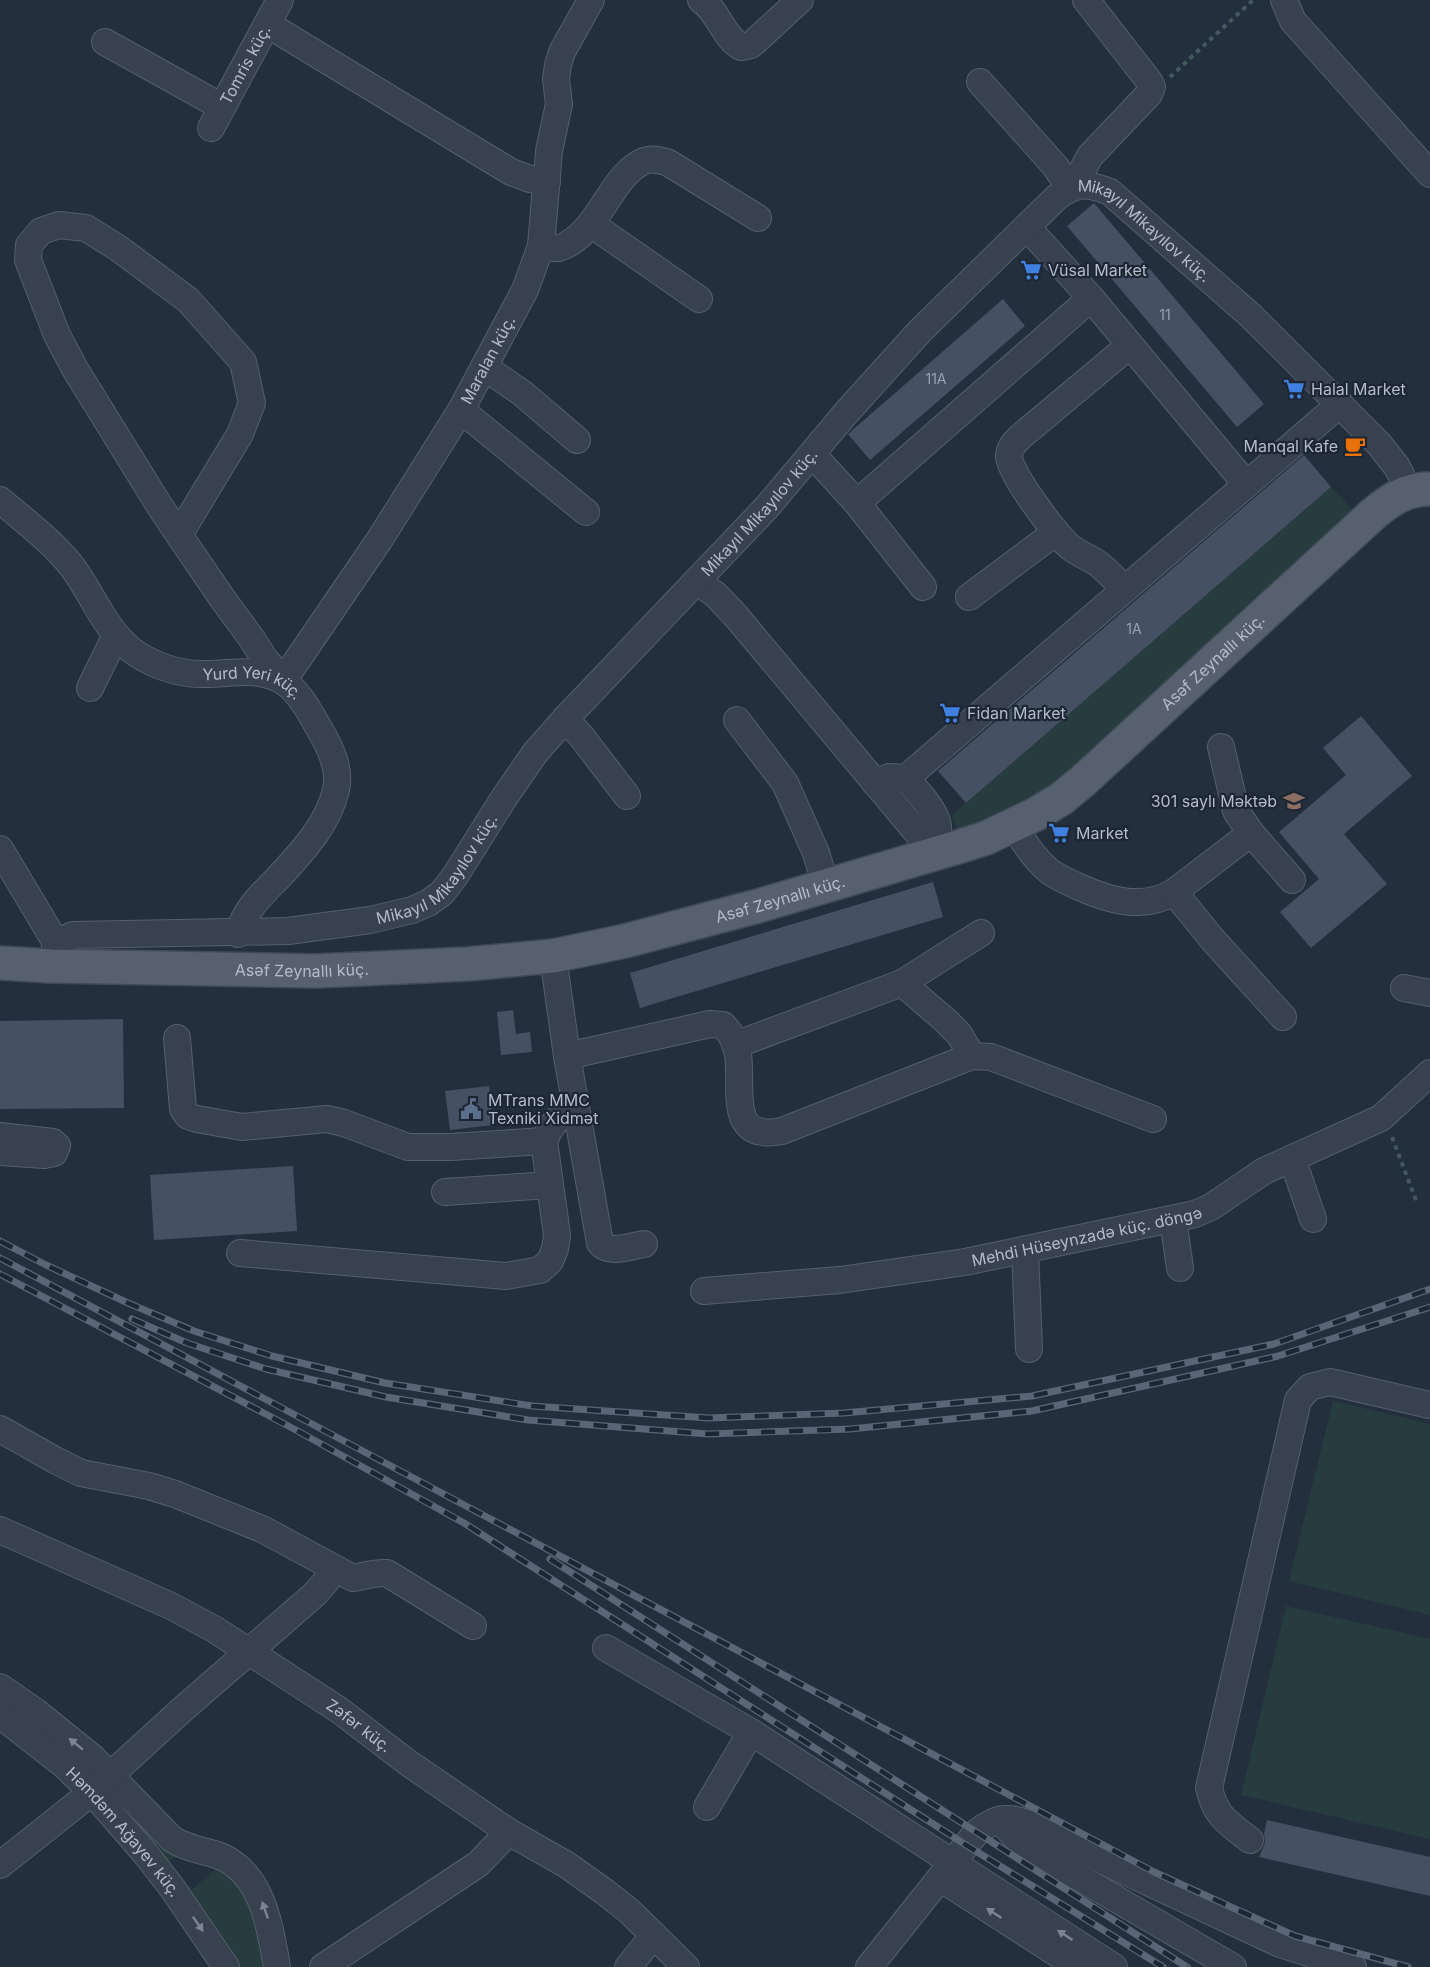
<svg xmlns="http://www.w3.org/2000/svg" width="1430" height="1967" viewBox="0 0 1430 1967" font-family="Inter,sans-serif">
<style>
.green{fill:#263c3f}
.building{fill:#455162}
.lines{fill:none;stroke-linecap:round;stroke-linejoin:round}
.minor-casing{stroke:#565f6c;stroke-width:28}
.major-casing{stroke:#414a57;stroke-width:36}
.path{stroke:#44595c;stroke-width:4;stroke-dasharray:4.5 4.5;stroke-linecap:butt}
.minor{stroke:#38414e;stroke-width:26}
.major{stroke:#56606e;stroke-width:33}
.rail-casing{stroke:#5a6575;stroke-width:7}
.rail{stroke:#1d2633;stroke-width:4.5;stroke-dasharray:14;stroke-linecap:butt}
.oneway{fill:#7c8592}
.labels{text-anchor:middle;stroke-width:4.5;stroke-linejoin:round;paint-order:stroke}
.number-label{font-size:14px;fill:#98a1af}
.street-label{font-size:16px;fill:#b4bcc9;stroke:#1d2633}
.poi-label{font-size:16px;fill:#b4bcc9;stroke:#1d2633;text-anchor:start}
</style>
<rect width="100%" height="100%" fill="#242f3e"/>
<g class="green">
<path d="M1331,487L1354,511L1087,758L1050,788L1013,810L960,833L951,816Z"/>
<path d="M1333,1401L1430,1424V1615L1289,1581Z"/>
<path d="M1286,1606L1430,1639V1839L1241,1795Z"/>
<path d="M117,1791L176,1856L165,1865L109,1798Z"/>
<path d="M219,1866L236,1877L252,1902L265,1967H238L189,1892Z"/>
</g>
<g class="building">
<path d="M1094,203L1264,404L1237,427L1067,226Z"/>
<path d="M1003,299L1025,326L870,460L848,434Z"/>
<path d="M1304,455L1331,487L966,803L938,771Z"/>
<path d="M1361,716L1412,776L1344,834L1387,884L1311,948L1280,912L1319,879L1279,832L1346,775L1323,748Z"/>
<path d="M933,882L943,917L640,1008L630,973Z"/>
<path d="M513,1010L516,1034L530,1032L532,1052L501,1055L497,1012Z"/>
<path d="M123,1019L124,1108L0,1109V1021Z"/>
<path d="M489,1086L493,1125L450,1130L445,1091Z"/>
<path d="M293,1166L297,1231L154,1240L150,1175Z"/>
<path d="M1267,1820L1430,1857V1896L1259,1857L1265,1843L1264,1834Z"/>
</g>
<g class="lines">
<defs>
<g id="minor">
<path d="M701,0C719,12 723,37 741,47L751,45L800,0"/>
<path d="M1284,0L1293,21L1430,174"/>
<path d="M267,24L511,172L530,179L547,182"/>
<path d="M105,42L222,107"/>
<path d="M980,82L1055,166L1070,188"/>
<path id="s1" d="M211,128L280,0"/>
<path d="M1081,185L1083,169L1090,156L1149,94L1152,87L1149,81L1086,0"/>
<path d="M591,224L699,299"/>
<path d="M1027,227L1091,298L1246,484"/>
<path d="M541,246C547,247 554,249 559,248C599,235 610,175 644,161C651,158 659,160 667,162L758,218"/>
<path d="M484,367L522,393L577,440"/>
<path d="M461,410L586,512"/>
<path d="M813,455L857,503L923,587"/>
<path id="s2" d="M0,500C24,520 50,540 70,564C91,590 103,627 130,649C149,664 177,674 201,674C229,675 255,666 281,680C299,690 310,713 320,730C330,747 341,769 336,790C328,825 301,853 277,879C260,896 245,910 238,934"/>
<path d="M857,503L1091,298"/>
<path id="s3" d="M179,535L240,434L252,403L243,362L188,300L118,248L86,228L59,225L41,231L29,245L28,260L57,335L75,369L159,505L179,535L222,598L252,639L264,658L283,681L380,539L461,410L525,290L541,246L549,151L559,104L556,79L558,65L562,52L591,0"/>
<path d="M697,581L716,595L735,615L925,842L933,854"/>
<path d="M1124,589C1116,580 1107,570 1097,563C1088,557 1079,554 1070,547C1056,535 1009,473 1009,456C1009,448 1015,442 1020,437L1130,345"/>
<path d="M969,597L1056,532"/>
<path d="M90,688L116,635"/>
<path d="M565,719L581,736L627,796"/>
<path d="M737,720L785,783L816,853L826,885"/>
<path d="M1221,747L1236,811L1251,833L1292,880"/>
<path d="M906,778C916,791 935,808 938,826C939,835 935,845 933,854"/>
<path d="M875,783L889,777L906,778L1340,404"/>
<path d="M1014,826C1024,842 1033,857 1048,870C1056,877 1067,881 1077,886C1108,900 1142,911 1174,892L1251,833"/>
<path d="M0,849L56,943"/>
<path d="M1174,892L1213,940L1283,1017"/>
<path d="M553,956L567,1056L600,1243C610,1255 630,1246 644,1244"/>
<path id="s4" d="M51,966L56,943L73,935L288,931L370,920L412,910L428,903L442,893L455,876L504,798L535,753L565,719L767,507L846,413L920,331L1057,197C1077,182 1088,183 1110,192L1251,316L1379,444L1397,467L1409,491"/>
<path d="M902,983L945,1020L959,1034L972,1056"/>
<path d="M1404,988L1430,993"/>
<path d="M177,1038L183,1109L188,1116L197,1119L242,1127L327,1119L344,1123L408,1147H451L544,1141"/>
<path d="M735,1045L902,983L981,933"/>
<path d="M567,1056L710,1024L723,1025C731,1033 736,1042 738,1054C743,1089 726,1142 782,1131L972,1056L991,1057L1153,1119"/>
<path d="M0,1136L53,1142L57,1146L54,1153L44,1155L0,1152"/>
<path d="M1292,1158L1313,1219"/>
<path d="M445,1192L550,1185"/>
<path d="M1173,1219L1180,1268"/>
<path d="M1025,1250L1029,1349"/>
<path d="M240,1253L506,1276L540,1270L550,1261L555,1249L557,1235L544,1141C551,1123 561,1115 575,1103"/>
<path id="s5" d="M704,1291L840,1280L965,1262L1195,1214L1211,1207L1264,1171L1381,1118L1430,1073"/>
<path d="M0,1429L55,1460L81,1473L149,1486L175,1494L262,1529L353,1578C365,1576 375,1572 387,1573L473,1626"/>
<path id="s6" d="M0,1530L171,1606L214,1629L339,1710L407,1762L509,1832L567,1865L605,1892L629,1911L686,1967"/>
<path d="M606,1648L751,1732L1114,1967"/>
<path d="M0,1687L36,1712L93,1758L172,1839C187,1849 203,1850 220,1856C263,1874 270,1927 277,1967"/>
<path id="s7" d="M0,1715L64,1765L92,1792L145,1853L173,1889L226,1967"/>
<path d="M707,1807L751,1732"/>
<path d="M1000,1820L1017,1839L1032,1850L1233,1967"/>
<path d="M1250,1840C1227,1822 1216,1817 1209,1788L1298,1400L1310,1387L1330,1382L1430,1405"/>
<path d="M0,1865L92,1792L184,1708L315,1594L327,1580L334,1568"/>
<path d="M940,1878L1078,1967"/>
<path d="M323,1967L478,1864L509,1832"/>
<path d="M628,1967L654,1935"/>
<path d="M869,1967L976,1833C994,1819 1004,1815 1027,1823L1120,1869L1280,1944L1353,1967"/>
</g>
<g id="major">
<path id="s8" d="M0,963L51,966L317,971L468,964L553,956L625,941L758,906L961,846L986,838L1036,814L1061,799L1084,780L1372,515C1390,500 1405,489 1430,489"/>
</g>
</defs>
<use href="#minor" class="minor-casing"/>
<use href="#major" class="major-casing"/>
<g class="path">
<path d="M1170,77L1253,0"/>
<path d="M1392,1137L1417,1203"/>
</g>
<use href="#minor" class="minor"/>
<use href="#major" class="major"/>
<defs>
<g id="rail">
<path d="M0,1241L46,1265L128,1303L194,1331L272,1356L385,1383L532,1406L709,1418L844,1413L1032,1396L1274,1344L1430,1289"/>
<path d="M0,1258L1154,1872L1295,1936L1408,1967"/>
<path d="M0,1274L294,1429L464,1523L966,1845L1163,1967"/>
<path d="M132,1319L187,1343L266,1369L386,1397L528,1420L708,1434L850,1429L1032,1411L1278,1356L1430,1307"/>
<path d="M550,1559L1187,1967"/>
</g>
</defs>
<use href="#rail" class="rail-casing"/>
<use href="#rail" class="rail"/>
</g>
<defs><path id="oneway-solid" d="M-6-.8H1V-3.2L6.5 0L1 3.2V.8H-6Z" transform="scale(1.5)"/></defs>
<g class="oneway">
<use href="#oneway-solid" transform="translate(76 1744) rotate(-141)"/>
<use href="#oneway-solid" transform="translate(265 1910) rotate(-109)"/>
<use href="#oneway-solid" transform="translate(994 1913) rotate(-147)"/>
<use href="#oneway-solid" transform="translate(198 1924) rotate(55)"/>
<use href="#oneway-solid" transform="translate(1065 1935) rotate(-147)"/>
</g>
<defs>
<symbol id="supermarket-bare" viewBox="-9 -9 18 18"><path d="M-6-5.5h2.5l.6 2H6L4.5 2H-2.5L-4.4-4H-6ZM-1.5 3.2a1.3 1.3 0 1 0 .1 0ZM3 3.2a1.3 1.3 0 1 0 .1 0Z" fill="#3f7fe0" stroke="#1d2633" stroke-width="2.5" paint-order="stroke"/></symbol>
<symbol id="cafe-bare" viewBox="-9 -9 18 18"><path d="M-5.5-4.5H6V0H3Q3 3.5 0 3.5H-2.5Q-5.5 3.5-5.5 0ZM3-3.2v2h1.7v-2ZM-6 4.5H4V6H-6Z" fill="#e8710a" stroke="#1d2633" stroke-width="2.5" paint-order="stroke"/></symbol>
<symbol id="school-bare" viewBox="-9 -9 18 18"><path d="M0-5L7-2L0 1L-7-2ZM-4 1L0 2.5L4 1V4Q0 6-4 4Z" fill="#8d6e63" stroke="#1d2633" stroke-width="2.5" paint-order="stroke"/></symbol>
<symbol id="civic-bare" viewBox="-9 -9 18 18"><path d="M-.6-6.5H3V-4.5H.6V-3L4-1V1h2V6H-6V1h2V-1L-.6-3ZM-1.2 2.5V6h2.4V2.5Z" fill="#5c6f8a" stroke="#1d2633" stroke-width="2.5" paint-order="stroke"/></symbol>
</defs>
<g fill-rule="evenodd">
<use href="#supermarket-bare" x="1016" y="255" width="30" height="30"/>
<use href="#supermarket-bare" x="1279" y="374" width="30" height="30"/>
<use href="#cafe-bare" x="1340" y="431" width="30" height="30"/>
<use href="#supermarket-bare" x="935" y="698" width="30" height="30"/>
<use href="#school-bare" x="1279" y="786" width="30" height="30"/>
<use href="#supermarket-bare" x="1044" y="818" width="30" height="30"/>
<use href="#civic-bare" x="456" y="1094" width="30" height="30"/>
</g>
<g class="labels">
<g class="number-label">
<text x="1165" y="320">11</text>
<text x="936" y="384">11A</text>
<text x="1134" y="634">1A</text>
</g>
<g class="street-label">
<text dy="6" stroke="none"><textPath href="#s1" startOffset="72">Tomris küç.</textPath></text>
<text dy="6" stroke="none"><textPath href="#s4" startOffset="1455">Mikayıl Mikayılov küç.</textPath></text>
<text dy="6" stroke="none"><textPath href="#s3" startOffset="1356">Maralan küç.</textPath></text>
<text dy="6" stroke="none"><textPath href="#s4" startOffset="915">Mikayıl Mikayılov küç.</textPath></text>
<text dy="6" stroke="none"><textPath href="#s8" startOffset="1292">Asəf Zeynallı küç.</textPath></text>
<text dy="6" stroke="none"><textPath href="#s2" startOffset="330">Yurd Yeri küç.</textPath></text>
<text dy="6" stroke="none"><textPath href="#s4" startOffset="429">Mikayıl Mikayılov küç.</textPath></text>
<text dy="6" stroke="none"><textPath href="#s8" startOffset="788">Asəf Zeynallı küç.</textPath></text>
<text dy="6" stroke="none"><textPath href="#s8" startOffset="302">Asəf Zeynallı küç.</textPath></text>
<text dy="6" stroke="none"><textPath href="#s5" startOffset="387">Mehdi Hüseynzadə küç. döngə</textPath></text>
<text dy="6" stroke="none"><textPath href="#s6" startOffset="410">Zəfər küç.</textPath></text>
<text dy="6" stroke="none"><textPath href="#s7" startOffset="171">Həmdəm Ağayev küç.</textPath></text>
</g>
<g class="poi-label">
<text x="1048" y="276">Vüsal Market</text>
<text x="1311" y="395">Halal Market</text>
<text x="1338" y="452" text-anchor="end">Manqal Kafe</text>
<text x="967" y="719">Fidan Market</text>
<text x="1277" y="807" text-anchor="end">301 saylı Məktəb</text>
<text x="1076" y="839">Market</text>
<text x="488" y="1106">MTrans MMC<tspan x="488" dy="18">Texniki Xidmət</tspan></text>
</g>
</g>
</svg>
